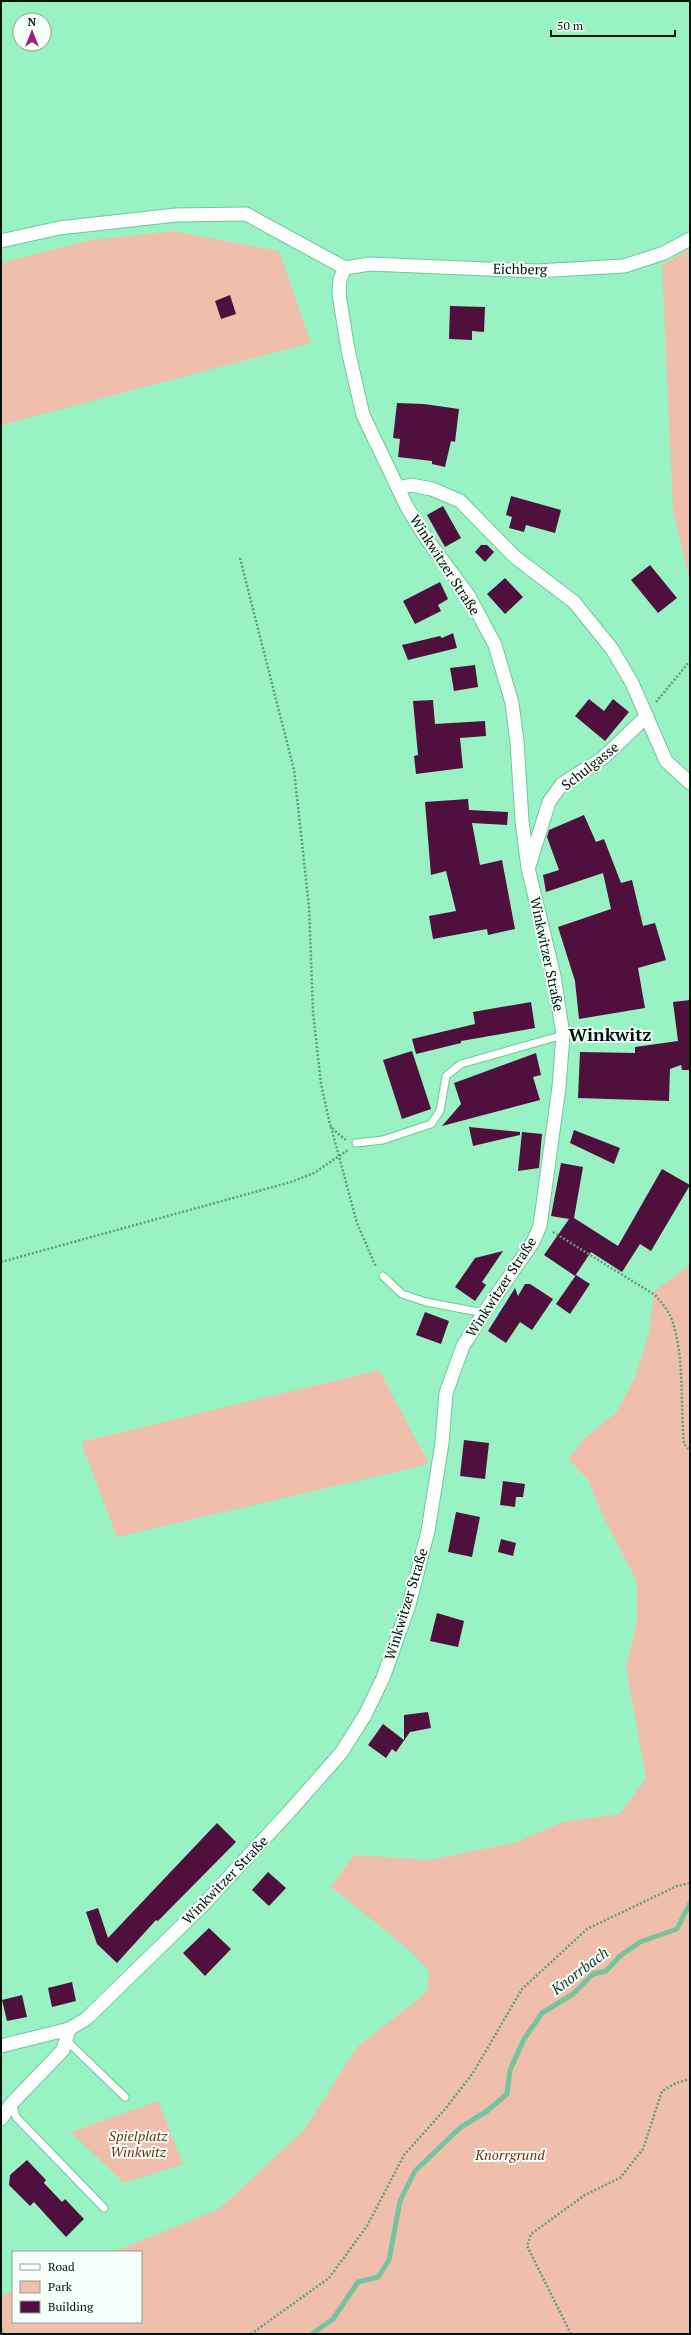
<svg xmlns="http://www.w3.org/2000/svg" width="691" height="2335" viewBox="0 0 691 2335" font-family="'PT Serif',serif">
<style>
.green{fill:#f0bfac}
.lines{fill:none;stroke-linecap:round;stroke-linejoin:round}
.stream{stroke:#75c49d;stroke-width:5}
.building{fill:#4f103e}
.lane-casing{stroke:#6fc89d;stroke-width:9}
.street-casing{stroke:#6fc89d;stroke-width:15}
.path{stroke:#5f9e7d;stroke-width:2.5;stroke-dasharray:2 2;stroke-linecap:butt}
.lane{stroke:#fff;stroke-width:7}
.street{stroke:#fff;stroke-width:13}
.labels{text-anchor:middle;stroke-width:4;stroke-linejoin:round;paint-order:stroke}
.street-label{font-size:14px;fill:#001308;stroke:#f6fefa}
.park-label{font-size:14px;font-style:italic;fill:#733116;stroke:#f6fefa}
.water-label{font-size:15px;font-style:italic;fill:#163929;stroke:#f6fefa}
.district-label{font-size:18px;font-weight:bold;fill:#001308;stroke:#f6fefa}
</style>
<rect width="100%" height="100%" fill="#98f2c4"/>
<g class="green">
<path d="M173,231L279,251L311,343L1,425V263L91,240Z"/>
<path d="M690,249V582L673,510L662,265Z"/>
<path d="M690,1265V2334H1V2296L13,2291V2322H141V2252H113L219,2209L304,2130L357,2047L427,1992L429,1972L413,1953L331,1887L354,1855L429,1860L514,1843L563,1822L620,1814L646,1778L626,1667L637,1621V1582L602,1514L588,1480L568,1459L585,1438L617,1412L635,1377L649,1334L654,1291Z"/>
<path d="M379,1370L429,1464L117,1537L81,1442Z"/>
<path d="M158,2101L183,2164L124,2183L71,2132Z"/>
</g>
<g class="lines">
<path class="stream" d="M312,2334L333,2319L358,2282L378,2277L389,2260L400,2201L415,2171L461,2127L487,2111L507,2094L510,2070L524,2039L542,2013L573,1994L593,1974L606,1971L620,1956L640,1942L677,1929L690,1903"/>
</g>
<g class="building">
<path d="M230,295L236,314L221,319L215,301Z"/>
<path d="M450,306L485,307L484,332L472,331V340L449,339Z"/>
<path d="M397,403L424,404L459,409L455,442L451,441L445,467L432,464V461L398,457L400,439L393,438Z"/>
<path d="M511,496L561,510L555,533L526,525L524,532L509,528L512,517L506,515Z"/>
<path d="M443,506L461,538L445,547L427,515Z"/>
<path d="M481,545H487L494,552L485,562L475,552Z"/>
<path d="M650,565L677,598L658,613L631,580Z"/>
<path d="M505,578L523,597L505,614L487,594Z"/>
<path d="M440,582L448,599L438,605L441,611L415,624L403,601Z"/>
<path d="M453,633L457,648L408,660L402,645L440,636L442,638Z"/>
<path d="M475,665L478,687L454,691L450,668Z"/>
<path d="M589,699L604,711L613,699L629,712L605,741L575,716Z"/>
<path d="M433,700L435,724L485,721L486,736L460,738L463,768L416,774L414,756L418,755L413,701Z"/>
<path d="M468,799L469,810L508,812L507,825L472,823L480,865L502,860L515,929L488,935L487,929L433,939L429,916L456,911L446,871L431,875L425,802Z"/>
<path d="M584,815L596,842L604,839L621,883L632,880L643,926L655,923L666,960L638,968L645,1008L579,1019L575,981L558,927L611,909L603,873L546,892L543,875L559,870L547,837L549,830Z"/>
<path d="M690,1000V1070H682L681,1065L670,1069L669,1101L578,1098L580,1052L635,1053V1047L678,1041L673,1002Z"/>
<path d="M531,1002L535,1028L461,1041V1043L416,1054L412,1039L475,1024L473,1012Z"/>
<path d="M412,1051L431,1109L402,1119L383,1060Z"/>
<path d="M536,1053L541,1075L533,1077L540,1100L442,1126L461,1104L454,1083Z"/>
<path d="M469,1127L520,1132V1135L473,1146Z"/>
<path d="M574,1130L620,1148L614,1164L570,1143Z"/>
<path d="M522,1132L542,1134L539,1168L518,1171Z"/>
<path d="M561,1163L583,1167L574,1218L618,1246L662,1169L690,1185L651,1251L640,1244L622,1272L591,1252L575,1276L544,1255L569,1219L551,1216Z"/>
<path d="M503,1251L482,1282L486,1285L475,1301L455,1287L475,1258Z"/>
<path d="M576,1275L590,1284L570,1314L556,1304Z"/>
<path d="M525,1284H530L553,1299L532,1330L520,1322L506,1343L488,1331L515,1288L518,1296Z"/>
<path d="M425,1312L449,1321L441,1344L416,1335Z"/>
<path d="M464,1440L489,1443L485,1479L460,1476Z"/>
<path d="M503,1481L525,1484L523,1497H516L515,1507L500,1505Z"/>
<path d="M456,1512L480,1517L472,1557L448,1552Z"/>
<path d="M501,1539L516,1543L513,1556L498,1552Z"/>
<path d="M437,1613L464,1621L458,1647L430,1641Z"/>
<path d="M428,1712L431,1728L410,1732L396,1752L392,1749L386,1758L368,1745L383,1724L404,1740V1715Z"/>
<path d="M217,1823L236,1842L158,1921L156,1920L117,1963L97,1944L86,1912L98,1908L108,1938Z"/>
<path d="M268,1872L286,1888L269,1906L252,1890Z"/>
<path d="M209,1928L231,1949L205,1976L183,1953Z"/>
<path d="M72,1982L76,2001L52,2007L48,1988Z"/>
<path d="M22,1995L27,2017L7,2021L2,2000Z"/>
<path d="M27,2160L46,2180L44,2183L62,2202L65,2199L84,2219L66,2237L34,2202L30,2206L9,2185L10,2175Z"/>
</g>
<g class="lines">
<defs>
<g id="lane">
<path d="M356,1143L383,1140L431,1124L440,1111L446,1076L461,1064L563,1035"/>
<path d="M383,1276L402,1294L426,1302L484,1313"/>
<path d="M67,2041L125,2097"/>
<path d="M12,2103L16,2117L104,2208"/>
</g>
<g id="street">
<path d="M1,241L59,228L176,215L246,214L345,268"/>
<path d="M345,268L370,264L536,271L624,266L664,253L690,239"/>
<path d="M398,488L411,485L432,489L460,501L515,557L574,602L612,649L632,683L666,761L690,783"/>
<path d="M529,866L549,802L562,784L603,758L647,716"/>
<path d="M1,2046L69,2029L86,2019L203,1905L289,1812L341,1753L365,1715L383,1678L409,1605L428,1531L442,1443L446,1393L463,1346L484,1313L533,1242L540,1226L559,1087L563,1035L554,976L528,868L522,821L517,742L512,703L495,645L469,596L426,538L407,507L363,415L348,350L339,294L340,279L345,268"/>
<path d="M1,2119L12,2103L63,2050L69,2029"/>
</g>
</defs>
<use href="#lane" class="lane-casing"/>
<use href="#street" class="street-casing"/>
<g class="path">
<path d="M240,558L294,770L309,907L313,1012L321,1084L330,1125L336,1132L346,1140"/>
<path d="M656,702L690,661"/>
<path d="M331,1127L357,1223L376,1267"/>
<path d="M553,1232L655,1295C662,1303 668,1310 672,1320C685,1358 680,1404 684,1444L690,1450"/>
<path d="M1,1262L291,1182L314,1173L348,1150"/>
<path d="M1,2329L4,2334"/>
<path d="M251,2334L329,2278L367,2226L404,2155L446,2108L473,2073L522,1989L587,1929L677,1886L690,1883"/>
<path d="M571,2334L527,2246L531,2234L585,2195L620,2178L643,2149L662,2091L676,2083L690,2079"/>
</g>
<use href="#lane" class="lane"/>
<use href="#street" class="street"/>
</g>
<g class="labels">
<g class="street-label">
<text transform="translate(520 269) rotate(1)" y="5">Eichberg</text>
<text transform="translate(445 565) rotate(57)" y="5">Winkwitzer Straße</text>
<text transform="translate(590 766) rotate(-38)" y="5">Schulgasse</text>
<text transform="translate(547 954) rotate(78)" y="5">Winkwitzer Straße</text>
<text transform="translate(501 1287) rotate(-57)" y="5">Winkwitzer Straße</text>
<text transform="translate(406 1604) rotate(-73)" y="5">Winkwitzer Straße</text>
<text transform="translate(225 1880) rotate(-46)" y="5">Winkwitzer Straße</text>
</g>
<g class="park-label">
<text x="138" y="2141">Spielplatz<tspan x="138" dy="16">Winkwitz</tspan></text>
<text x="510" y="2160">Knorrgrund</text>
</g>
<g class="water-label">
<text transform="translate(580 1971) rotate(-37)" y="5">Knorrbach</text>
</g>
<g class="district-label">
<text x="610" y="1041">Winkwitz</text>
</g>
</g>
<rect width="691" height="2335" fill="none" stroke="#001308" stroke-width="4"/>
<rect x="12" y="2251" width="130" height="72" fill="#f6fefa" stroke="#94a099"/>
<rect x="20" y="2264" width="20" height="6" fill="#ffffff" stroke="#94a099"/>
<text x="48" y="2271" font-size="12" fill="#001308">Road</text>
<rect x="20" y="2281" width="20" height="12" fill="#f0bfac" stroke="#94a099"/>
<text x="48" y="2291" font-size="12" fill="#001308">Park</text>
<rect x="20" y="2301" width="20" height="12" fill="#4f103e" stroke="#94a099"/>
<text x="48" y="2311" font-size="12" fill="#001308">Building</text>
<g transform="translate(32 32)"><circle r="19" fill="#f6fefa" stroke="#94a099"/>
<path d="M0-3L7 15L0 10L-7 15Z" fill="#9a217a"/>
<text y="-6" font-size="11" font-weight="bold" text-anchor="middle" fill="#001308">N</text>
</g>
<path d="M551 30v6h124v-6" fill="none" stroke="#001308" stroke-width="2"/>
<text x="557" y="30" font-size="12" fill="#001308" stroke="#f6fefa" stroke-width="3" paint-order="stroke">50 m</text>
</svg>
